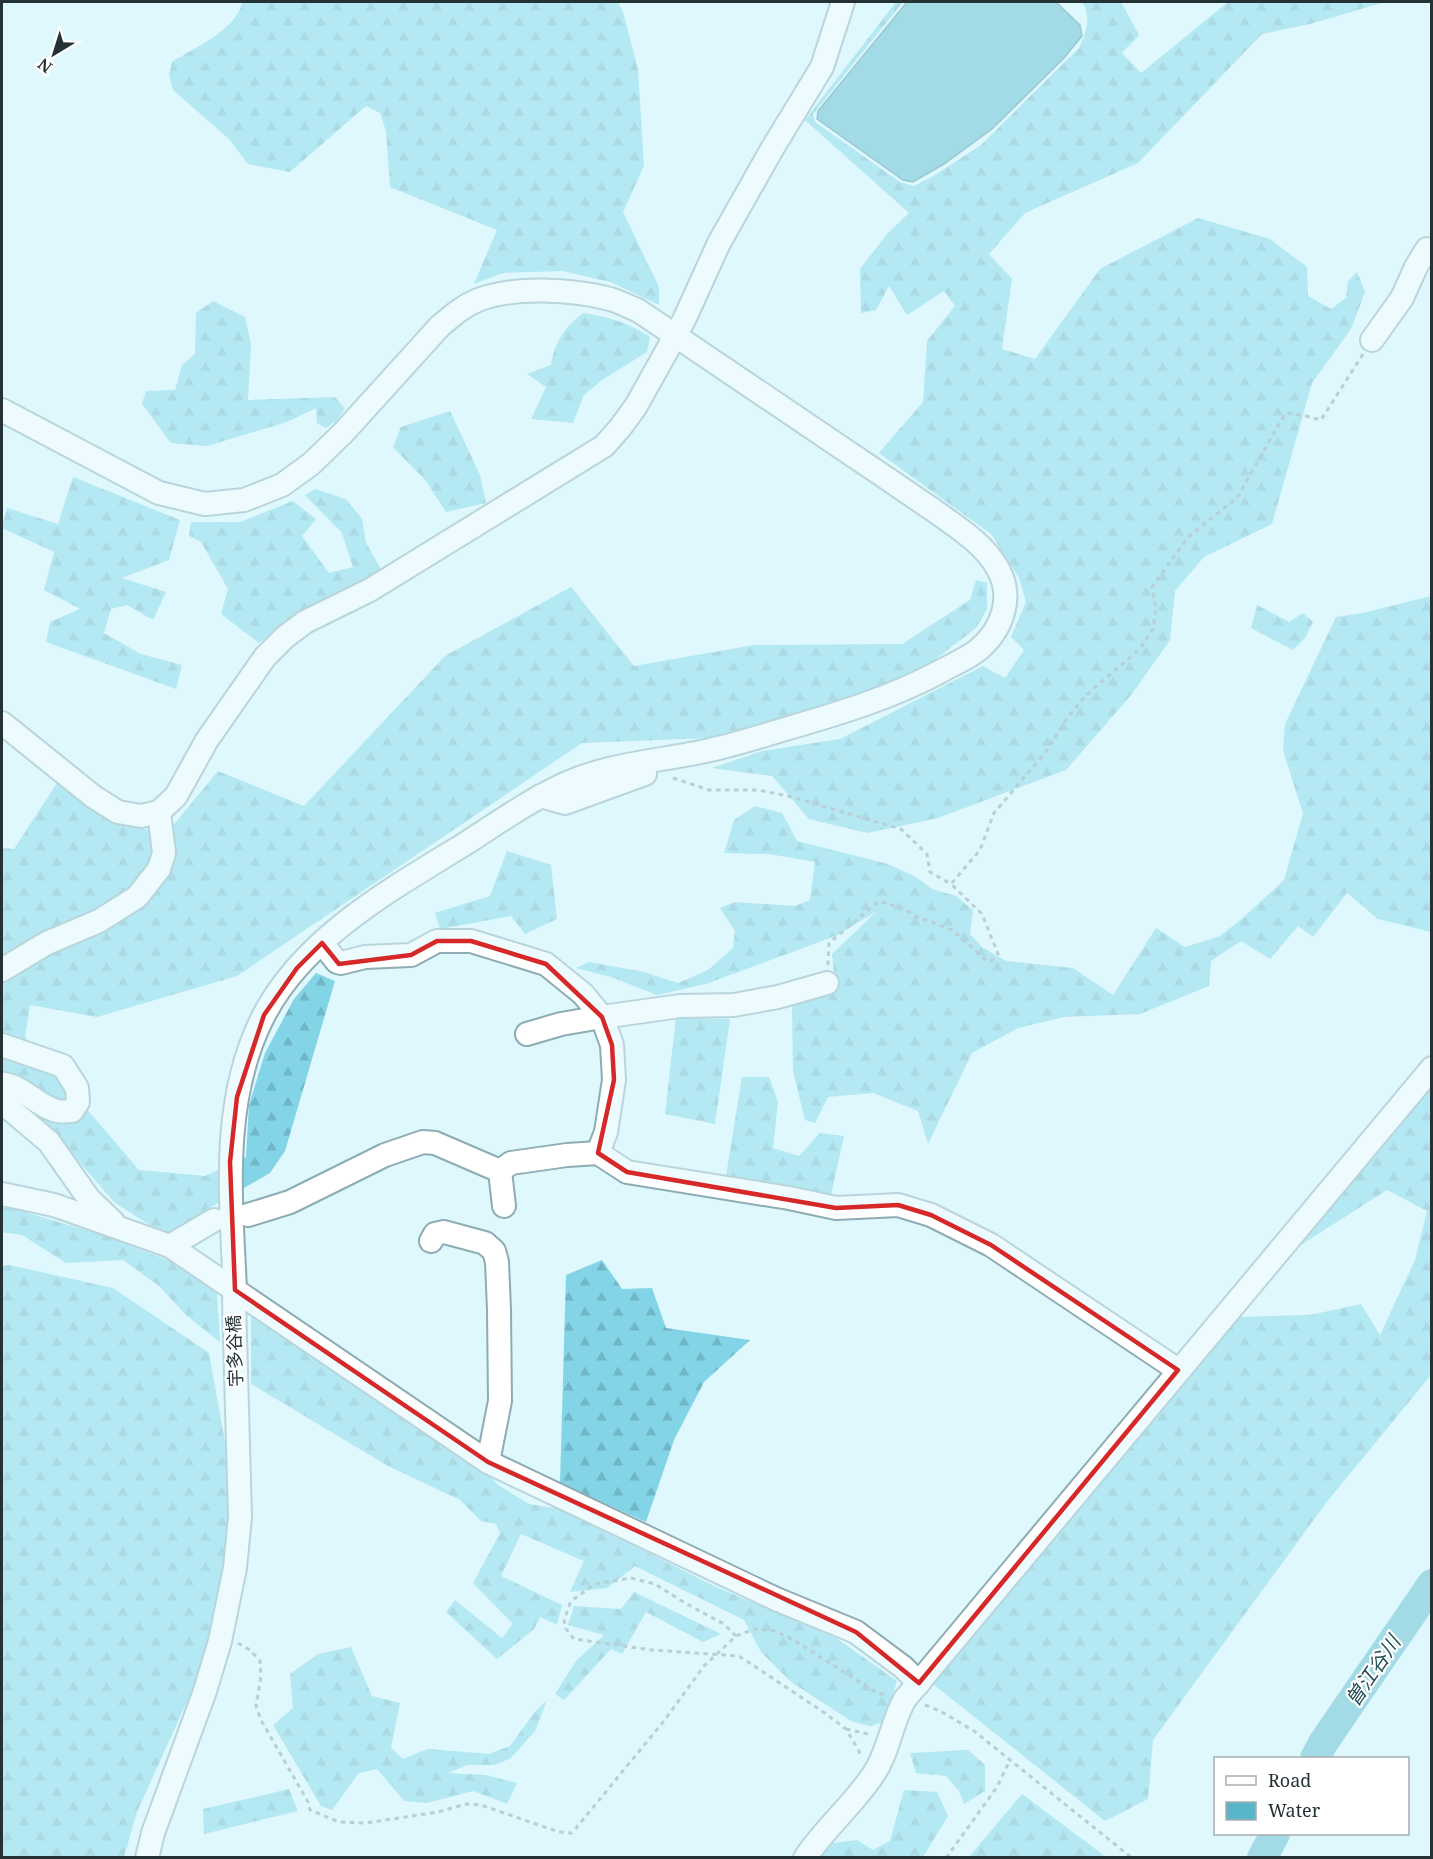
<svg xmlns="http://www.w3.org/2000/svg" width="1433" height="1859" viewBox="0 0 1433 1859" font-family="'Noto Serif','Noto Sans JP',serif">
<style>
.forest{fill:url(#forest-firs)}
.water{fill:#59b6ca;stroke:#498e9d;stroke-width:1.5}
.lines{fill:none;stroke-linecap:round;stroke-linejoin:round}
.river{stroke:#59b6ca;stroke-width:30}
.minor-casing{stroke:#8dacb3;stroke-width:26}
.path{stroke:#899da1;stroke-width:3;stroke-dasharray:4.5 4.5;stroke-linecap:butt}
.minor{stroke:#fff;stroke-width:22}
.marked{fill:none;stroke:#d62828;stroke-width:4.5;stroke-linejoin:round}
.labels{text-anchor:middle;stroke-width:4.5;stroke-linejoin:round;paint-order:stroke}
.street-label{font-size:18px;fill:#253235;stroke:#fff}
.water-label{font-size:20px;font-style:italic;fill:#254f58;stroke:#fff}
</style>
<defs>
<pattern id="forest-firs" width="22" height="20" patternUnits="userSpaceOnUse" patternTransform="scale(1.5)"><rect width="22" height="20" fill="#82d4e6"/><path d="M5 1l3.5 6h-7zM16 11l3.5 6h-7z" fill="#70b6c6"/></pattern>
</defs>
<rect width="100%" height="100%" fill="#def8fe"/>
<g class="forest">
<path d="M242,2H618L623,12L638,69L644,166L623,212L659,287V305L610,282L563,271L503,273L474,284L497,230L390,187L386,131L380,113L366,106L290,172L248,164L229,139L173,90L169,75L172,62C194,48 238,29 242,2Z"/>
<path d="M896,2H903L813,114L815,122L900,182L914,186L935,175L981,145L1079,48C1086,33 1092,17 1082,2H1121L1139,35L1122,53L1141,73L1228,2H1385L1310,24L1262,34L1138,163L1025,213L989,254L1012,279L1002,349L1035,359L1100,269L1198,218L1270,239L1307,267L1308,296L1331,309L1346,298L1348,281L1357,272L1365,292L1351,329L1312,383L1272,524L1204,557L1175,591L1170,640L1132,694L1066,770L938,818L867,833L809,819L772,776L712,768L762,751L840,739L983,666L1005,678L1024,650L1011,637L1026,602L1019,578L991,534L879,453L923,402L927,341L955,306L944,291L907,315L889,286L876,310L861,313L860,269L887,234L909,213L805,120Z"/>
<path d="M213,301L245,317L251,344L248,400L335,397L345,409L337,420L326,428L317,423L316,408L287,422L207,446L171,443L142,404L146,391L175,390L182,365L195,354L196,313Z"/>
<path d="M583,313C609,317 627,322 650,337L647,352L602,380L584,395L573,423L531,419L546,387L527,374L551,365C555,341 564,328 583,313Z"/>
<path d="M450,411L480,475L486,503L446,512L426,481L393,447L401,427Z"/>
<path d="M73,477L180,520L169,560L122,578L166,592L153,620L127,605L111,609L104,633L141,654L182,665L176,689L46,642L50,622L80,609L44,590L54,552L2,528V526L7,508L58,524Z"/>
<path d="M315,489L346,499L362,519L366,543L381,569L355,585L294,614L259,643L221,614L228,589L201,542L189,536L191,522H240L293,501L316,519L302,536L329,573L353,567L342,533L305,495Z"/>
<path d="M976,580L987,583V609L976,628L920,671L838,715L712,738L582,743L237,976L97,1017L30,1005L25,1037L139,1170L205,1176L246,1157L249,1105L265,1053L294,999L316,973L335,981L285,1151L270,1173L197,1215L169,1237L115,1203L48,1126L13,1094H2V848L14,849L57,783L112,822L166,834L218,771L304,806L445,656L571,587L634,666L754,645L902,644L970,600Z"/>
<path d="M1431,596V932L1378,919L1347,893L1313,937L1298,926L1270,959L1241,941L1211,961L1209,986L1140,1014L1064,1017L1018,1028L972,1053L928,1144L918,1111L873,1093L828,1097L815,1123L805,1120L793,1071L792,1005L836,993L832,954L877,911L838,935L706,984L657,995L611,977L576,968L589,962L644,972L678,983L708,970L733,948L735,931L720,908L734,902L795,906L810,900L815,862L769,854L724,853L734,820L755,806L782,813L797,841L888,864L916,877L932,889L956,896L973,910L970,934L982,947L1006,961L1073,968L1113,995L1156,928L1185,947L1220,936L1244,917L1284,880L1303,813L1283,751L1285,724L1336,617L1363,613Z"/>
<path d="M1257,605L1289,622L1303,613L1313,622L1305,638L1293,650L1251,628Z"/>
<path d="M507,851L551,865L557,919L525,934L511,916L440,929L435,913L490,896Z"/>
<path d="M676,1018L730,1019L715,1124L665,1114Z"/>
<path d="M742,1077H769L778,1102L773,1148L799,1156L820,1133L844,1136L831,1195L726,1176Z"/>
<path d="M1431,1083V1375L1326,1503L1153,1740L1148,1799L1105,1821L933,1684L1238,1317L1310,1315L1361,1304L1380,1335L1415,1260L1427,1211L1387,1190L1293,1250Z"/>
<path d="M8,1207L102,1235L173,1262L217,1293L220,1342L187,1316L159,1286L123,1260L66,1263L22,1235L2,1232V1208Z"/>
<path d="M602,1260L622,1289L652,1288L666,1328L750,1340L704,1382L674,1440L646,1522L560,1483L566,1275Z"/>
<path d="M9,1265L113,1288L209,1353L228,1459L230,1542L218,1633L137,1812L124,1857H2V1266Z"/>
<path d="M251,1306L482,1468L498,1485L529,1504L561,1509L714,1586L836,1638L897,1681L884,1722L870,1726L851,1721L791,1682L761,1652L744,1620L635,1566L607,1588L570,1592L584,1561L521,1534L501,1576L562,1605L557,1625L540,1617L534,1629L497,1659L446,1612L455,1600L502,1638L513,1624L473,1583L500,1533L496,1524L481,1521L460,1500L388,1466L251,1384Z"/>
<path d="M634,1592L721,1634L703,1642L646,1612L622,1654L611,1649L564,1700L555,1694L576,1661L604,1635L568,1625L574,1606L621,1609Z"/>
<path d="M351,1647L372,1696L400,1703L391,1748L403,1759L428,1749L489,1754L510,1746L534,1713L547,1700L535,1731L511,1758L495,1765H467L448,1773L485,1775L517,1783L507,1804L473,1791L427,1803L404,1801L377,1769L359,1773L332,1810L321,1806L273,1725L293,1708L290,1674L318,1654Z"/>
<path d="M968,1750L985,1765V1791L964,1804L959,1791L946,1776L916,1773L910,1753Z"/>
<path d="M289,1789L298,1811L204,1834L203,1809Z"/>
<path d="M904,1790L937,1792L948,1816L923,1857L816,1858L826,1844L857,1840L873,1850L890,1841Z"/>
<path d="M1022,1794L1106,1857H969Z"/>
</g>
<path class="water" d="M907,2H1056L1080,25L1082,36L1064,58L992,129L944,164L913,182L903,180L817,119L818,111Z"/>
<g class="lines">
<g class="river">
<path d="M1315,1758L1323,1743L1432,1584"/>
<path d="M1262,1858L1275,1834"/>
</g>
<defs>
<g id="minor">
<path d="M1372,340L1402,298L1416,267L1427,249L1432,251"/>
<path d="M2,410L159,493L205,504L244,500L282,485L311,464L343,433L440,326C452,316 463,306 478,300C514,286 572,289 610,299C620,302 630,307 639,311C714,362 789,412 864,463C887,478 909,494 932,509C955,526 984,543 998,569C1014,598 1002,630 978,650C968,658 954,664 943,670C892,698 837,714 782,730C758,737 734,745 710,750C662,761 612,763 567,783C532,799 500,821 468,842C394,888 306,935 264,1015C220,1100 231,1198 235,1290L234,1300L240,1517L235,1568L220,1641L205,1691L153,1833L147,1858"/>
<path d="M2,723L94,797L118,812L141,816L159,812L176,796L207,740L265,657L285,637L305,622L370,590L604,446L620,428L636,406L684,320L719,243L772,149L822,67L843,2"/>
<path d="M540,796L565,803L645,774"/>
<path d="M322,943L337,962L341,963L365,957L411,955L437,941H471L546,964L583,994L602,1017L612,1045L614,1080L606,1132L598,1153"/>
<path d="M2,970L47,943L99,921L137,897L159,869L164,853L159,812"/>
<path d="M527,1034L561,1024L602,1017L680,1006L734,1005L778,997L827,983"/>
<path d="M2,1045L63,1066L77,1088L78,1102L72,1111C67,1111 61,1112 57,1111C37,1106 24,1087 4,1084L2,1088"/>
<path d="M2,1098L10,1109L49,1142L89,1199L113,1222"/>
<path d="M500,1171L511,1163L567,1155L598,1153L627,1172L789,1198L836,1208L898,1205L931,1215L991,1245L1178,1370"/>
<path d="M500,1171L504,1206"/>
<path d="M2,1194L54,1205L170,1246L488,1462L776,1599L856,1632L903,1667L919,1683"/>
<path d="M248,1215L290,1202L385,1155L423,1142L435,1143L500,1171"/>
<path d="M431,1241L435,1234L444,1232L485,1243L494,1251L497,1262L499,1310L500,1401L488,1462"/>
<path d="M170,1246L214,1220"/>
<path d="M805,1858C825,1828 853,1805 873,1775C889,1752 891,1723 905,1699L1432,1068"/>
</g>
</defs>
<use href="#minor" class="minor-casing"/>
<g class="path">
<path d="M673,778L709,790H758L788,796L901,829L927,854L930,872L951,884L980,850L994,813L1045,753L1068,717L1086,695L1140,649L1153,629L1156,608L1152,587L1188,537L1237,498L1279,424L1286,413L1306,416L1321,420L1363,354"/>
<path d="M828,965L829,943L879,901L905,909L915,916L952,930L985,959L991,961L998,954L982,914L951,884"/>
<path d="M736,1636L724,1624L685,1603L655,1584L631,1578L595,1584L571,1601L564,1620L566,1629L574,1639L652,1650L739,1656L822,1711L846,1729L859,1751L861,1758"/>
<path d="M238,1643L250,1650L260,1661L261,1676L256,1706L261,1720L308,1802L310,1810L339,1822L366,1823L438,1812L466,1804L481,1805L559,1832L572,1833L664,1721L704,1666L736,1636L755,1629L776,1631L795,1641L877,1693L886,1695"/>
<path d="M925,1705L940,1711L974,1731L1132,1858"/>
<path d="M846,1729L872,1735"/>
<path d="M946,1858L997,1787L1010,1760"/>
</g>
<use href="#minor" class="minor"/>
</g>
<path d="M0 0H1433V1859H0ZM437,941H471L546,964L602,1017L612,1045L614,1080L598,1153L627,1172L836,1208L898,1205L931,1215L991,1245L1178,1370L919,1683L856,1632L488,1462L235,1290L230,1162L237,1097L264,1015L297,968L322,943L339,964L411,955Z" fill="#def8fe" fill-opacity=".55" fill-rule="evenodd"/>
<path class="marked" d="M437,941H471L546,964L602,1017L612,1045L614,1080L598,1153L627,1172L836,1208L898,1205L931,1215L991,1245L1178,1370L919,1683L856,1632L488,1462L235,1290L230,1162L237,1097L264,1015L297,968L322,943L339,964L411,955Z"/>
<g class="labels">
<g class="street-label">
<text transform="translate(235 1351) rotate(-92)" y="6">宇多谷橋</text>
</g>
<g class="water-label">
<text transform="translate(1373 1671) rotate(-56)" y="7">曽江谷川</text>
</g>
</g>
<rect width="1433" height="1859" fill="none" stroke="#253235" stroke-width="6"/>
<rect x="1214" y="1757" width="195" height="78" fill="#ffffff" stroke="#a8adae" stroke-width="1.5"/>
<rect x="1226" y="1776" width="30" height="9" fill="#ffffff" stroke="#a8adae" stroke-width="1.5"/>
<text x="1268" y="1787" font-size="18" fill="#253235">Road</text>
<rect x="1226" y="1802" width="30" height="18" fill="#59b6ca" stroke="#a8adae" stroke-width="1.5"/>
<text x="1268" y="1817" font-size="18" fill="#253235">Water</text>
<g transform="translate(54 54) rotate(218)" stroke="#ffffff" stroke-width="4.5" paint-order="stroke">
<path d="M0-4.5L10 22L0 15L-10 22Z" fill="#253235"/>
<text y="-9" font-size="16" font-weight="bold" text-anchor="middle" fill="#253235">N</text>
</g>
</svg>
